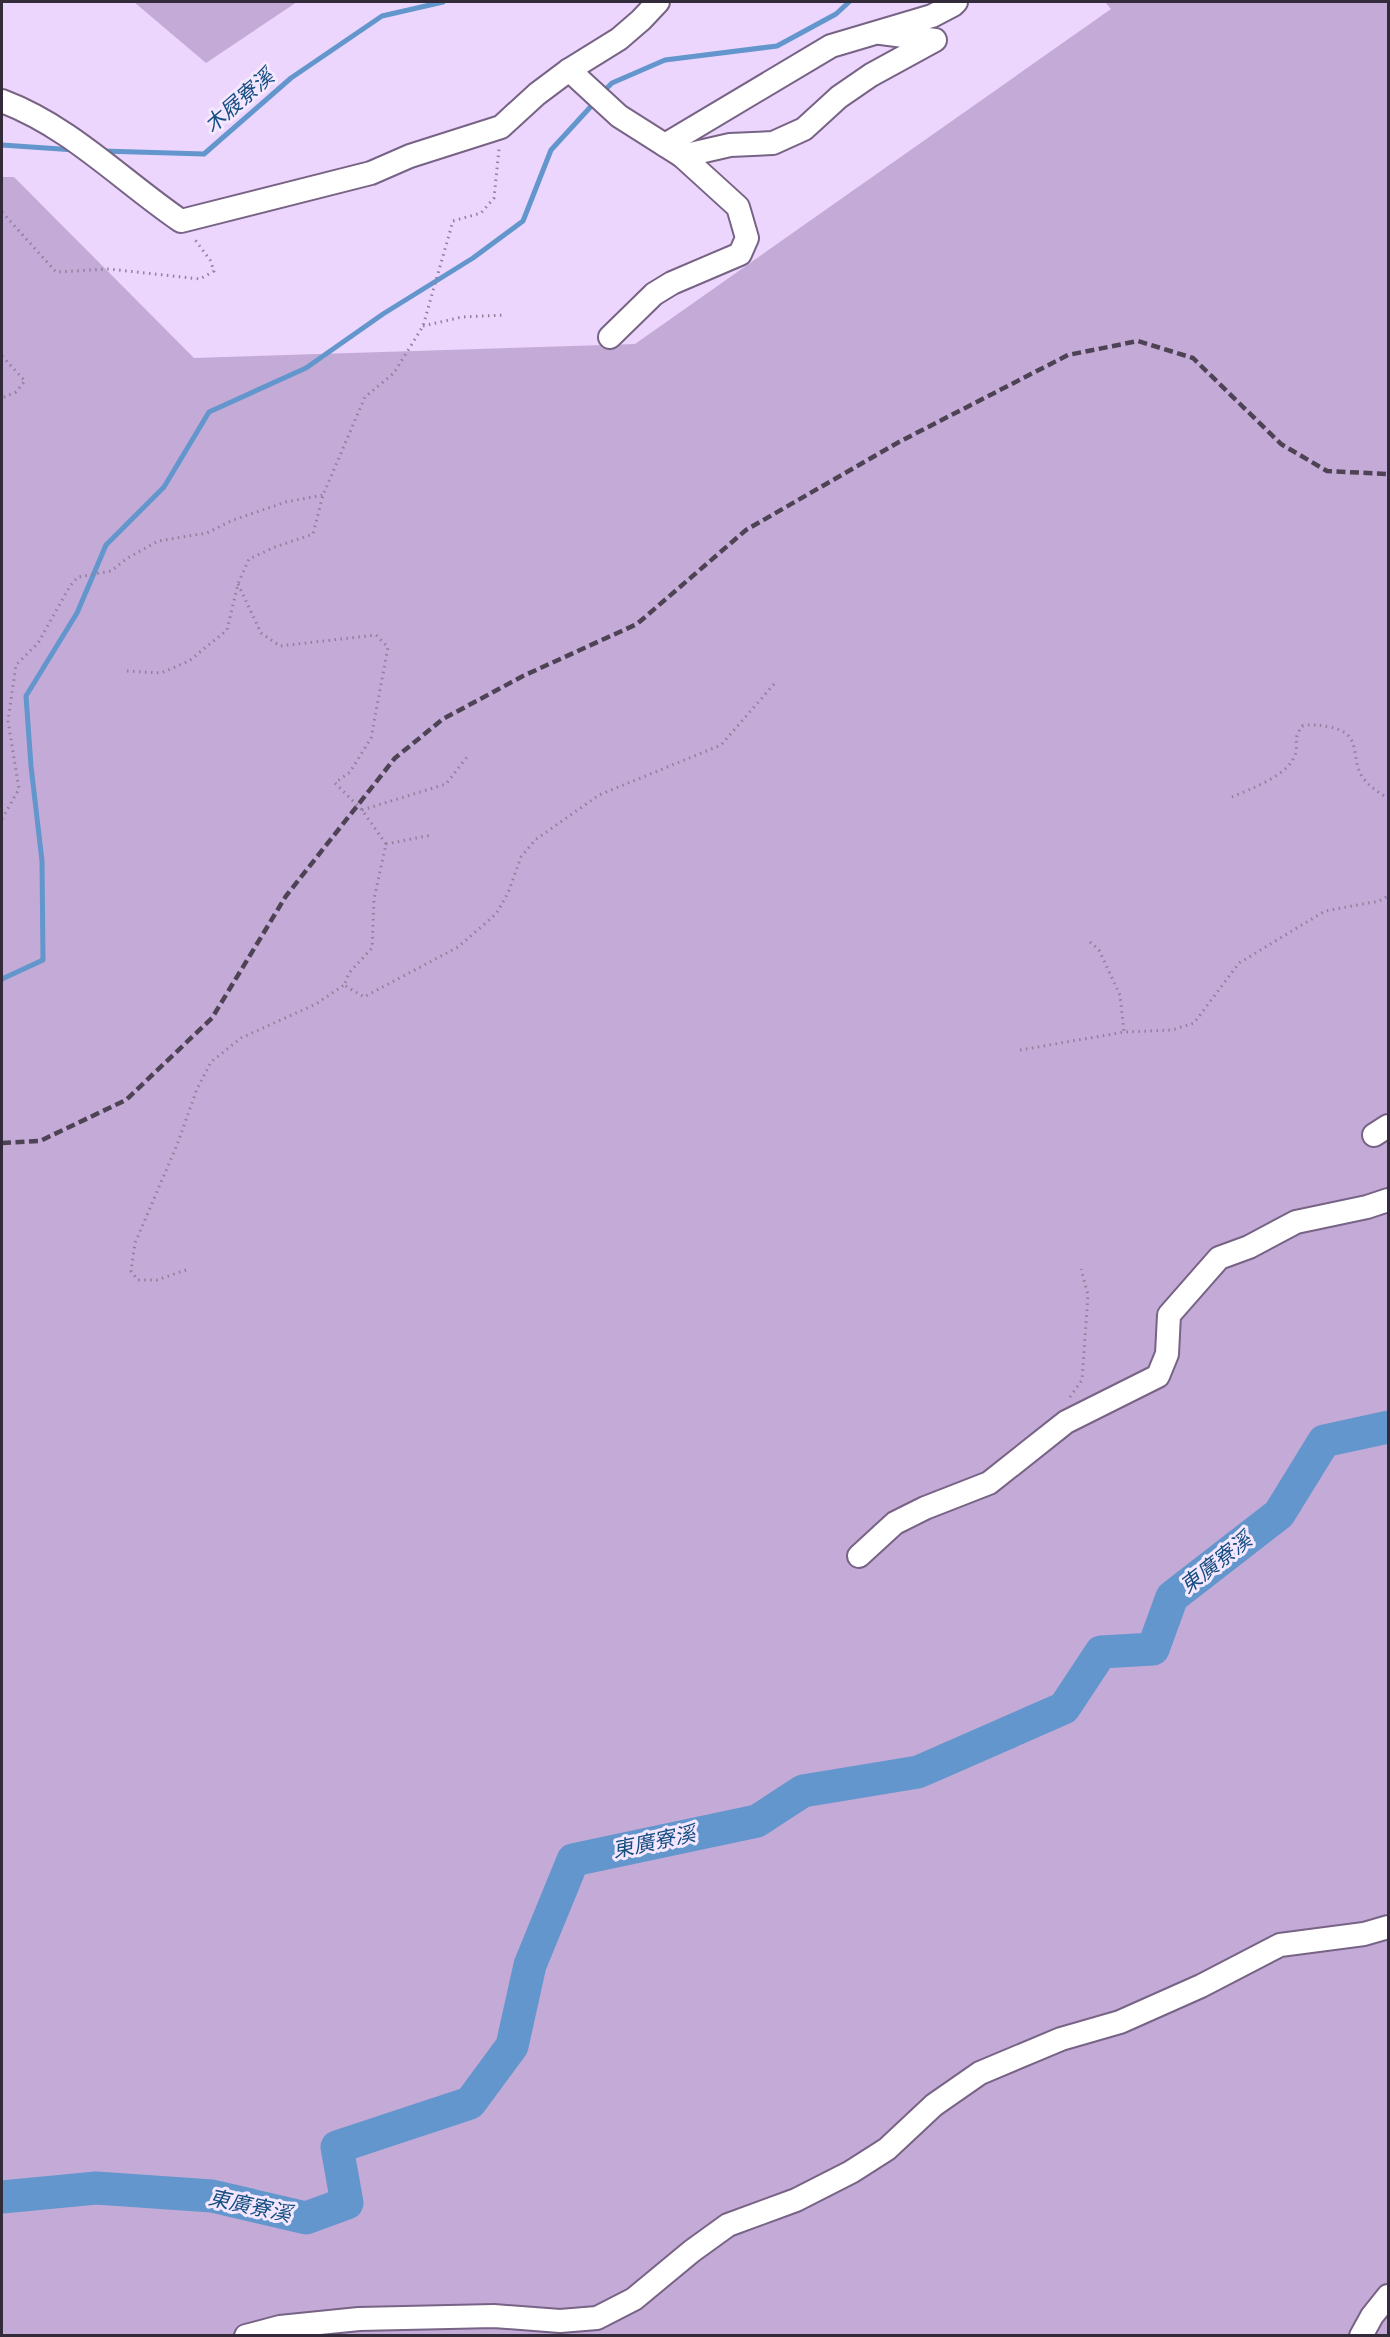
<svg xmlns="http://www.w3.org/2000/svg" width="1390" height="2337" viewBox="0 0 1390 2337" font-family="'Roboto Serif','Noto Sans TC',serif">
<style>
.green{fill:#c4abd7}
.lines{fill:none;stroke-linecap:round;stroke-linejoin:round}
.stream{stroke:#6296cc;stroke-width:5}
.river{stroke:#6296cc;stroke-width:33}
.minor-casing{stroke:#776385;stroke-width:26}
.path{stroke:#90809b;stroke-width:3;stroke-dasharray:1.5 4.5;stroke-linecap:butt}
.minor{stroke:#fff;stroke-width:22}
.rail{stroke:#4e4355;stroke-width:4.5;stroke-dasharray:9 4.5;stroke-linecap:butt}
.labels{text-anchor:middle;stroke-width:6;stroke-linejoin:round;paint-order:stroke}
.water-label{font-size:21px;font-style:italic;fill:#164e81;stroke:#f4e7ff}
</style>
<rect width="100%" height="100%" fill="#ecd6fd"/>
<g class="green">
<path d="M134,2H297L206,63Z"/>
<path d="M1105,2H1388V2335H2V177H14L194,358L635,344L1111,9Z"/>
</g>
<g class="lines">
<g class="stream">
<path d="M603,92L612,83L665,60L777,46L836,14L849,2"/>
<path d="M2,145L75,150"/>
<path d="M102,151L204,154L291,78L382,16L443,2"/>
<path d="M2,979L43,960L42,861L31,766L26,696L77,613L106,545L164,487L209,412L306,368L383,314L473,258L523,221L551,150L595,102"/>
</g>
<path class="river" d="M2,2197L96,2188L212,2196L306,2218L347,2203L337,2147L470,2103L512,2046L530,1965L573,1860L757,1821L803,1791L918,1772L1064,1708L1101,1652L1153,1649L1172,1597L1279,1514L1324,1441L1388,1427"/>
<defs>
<g id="minor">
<path d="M569,70L619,116L682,156L738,207L747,238L740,254L672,283L654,294L610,337"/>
<path d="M2,101C71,127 121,180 181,221L371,173L410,156L501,127L537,94L569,70L619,39L641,20L658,2"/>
<path d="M665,145L831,46L932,16L953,5L956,2"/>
<path d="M682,156L730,145L773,143L804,129L839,97L871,75L935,40L881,33"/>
<path d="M1374,1135L1388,1126"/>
<path d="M859,1556L895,1523L925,1508L989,1483L1066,1422L1158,1376L1167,1354L1169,1315L1219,1258L1249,1247L1296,1222L1367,1207L1388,1200"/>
<path d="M246,2336L280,2327L359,2319L494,2316L560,2321L597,2318L634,2299L692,2251L728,2225L796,2200L851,2172L887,2149L934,2105L980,2073L1061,2039L1120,2022L1201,1986L1280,1945L1364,1934L1388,1927"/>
<path d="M1361,2336L1372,2316L1388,2296"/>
</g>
</defs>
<use href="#minor" class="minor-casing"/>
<g class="path">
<path d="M2,212L56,272L109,269L200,279L214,271L210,260L193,237"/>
<path d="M423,326L462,317L506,315"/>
<path d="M2,356L25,381L16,392L2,398"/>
<path d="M238,584L261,633L280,646L376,635L388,647L371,738L350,772L335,783L362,810L386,844L374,899L372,948L349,973L344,985L364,997L458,947L496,914L508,893L521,857L535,840L599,795L721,745L775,683"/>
<path d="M127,671L161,673L189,661L227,630L238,584L249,559L275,547L313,534L323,495L365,397L394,373L423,326L453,221L481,213L494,198L499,149"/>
<path d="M1232,797C1250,789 1291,775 1296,752C1298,739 1293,740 1302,726C1312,724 1320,725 1330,727C1364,734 1349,757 1363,778C1370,787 1379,793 1388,798"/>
<path d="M362,810L446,784L467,757"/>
<path d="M2,819L19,789L8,721L16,665L38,643L70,586L78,577L111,571L126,559L158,541L207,533L233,520L286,502L323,495"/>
<path d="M386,844L432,835"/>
<path d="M1090,942L1099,950L1120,995L1124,1032"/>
<path d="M1020,1050L1124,1032L1172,1030L1194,1023L1239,963L1325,911L1379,901L1388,896"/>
<path d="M186,1270L157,1280H138L131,1271L135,1243L177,1145L197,1089L211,1062L241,1038L316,1004L344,985"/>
<path d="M1070,1397L1082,1380L1088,1295L1081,1269"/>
</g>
<use href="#minor" class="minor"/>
<path class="rail" d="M2,1143L40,1141L126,1100L212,1018L286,896L395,758L443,719L523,676L637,624L746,530L899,442L1068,355L1138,341L1193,358L1281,444L1327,471L1388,474"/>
</g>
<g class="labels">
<g class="water-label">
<text transform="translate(239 101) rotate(-41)" y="7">木屐寮溪</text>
<text transform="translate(1216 1563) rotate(-38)" y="7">東廣寮溪</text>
<text transform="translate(654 1842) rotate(-12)" y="7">東廣寮溪</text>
<text transform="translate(250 2206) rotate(12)" y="7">東廣寮溪</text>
</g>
</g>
<rect width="1390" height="2337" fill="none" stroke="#342b3a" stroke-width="6"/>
</svg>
